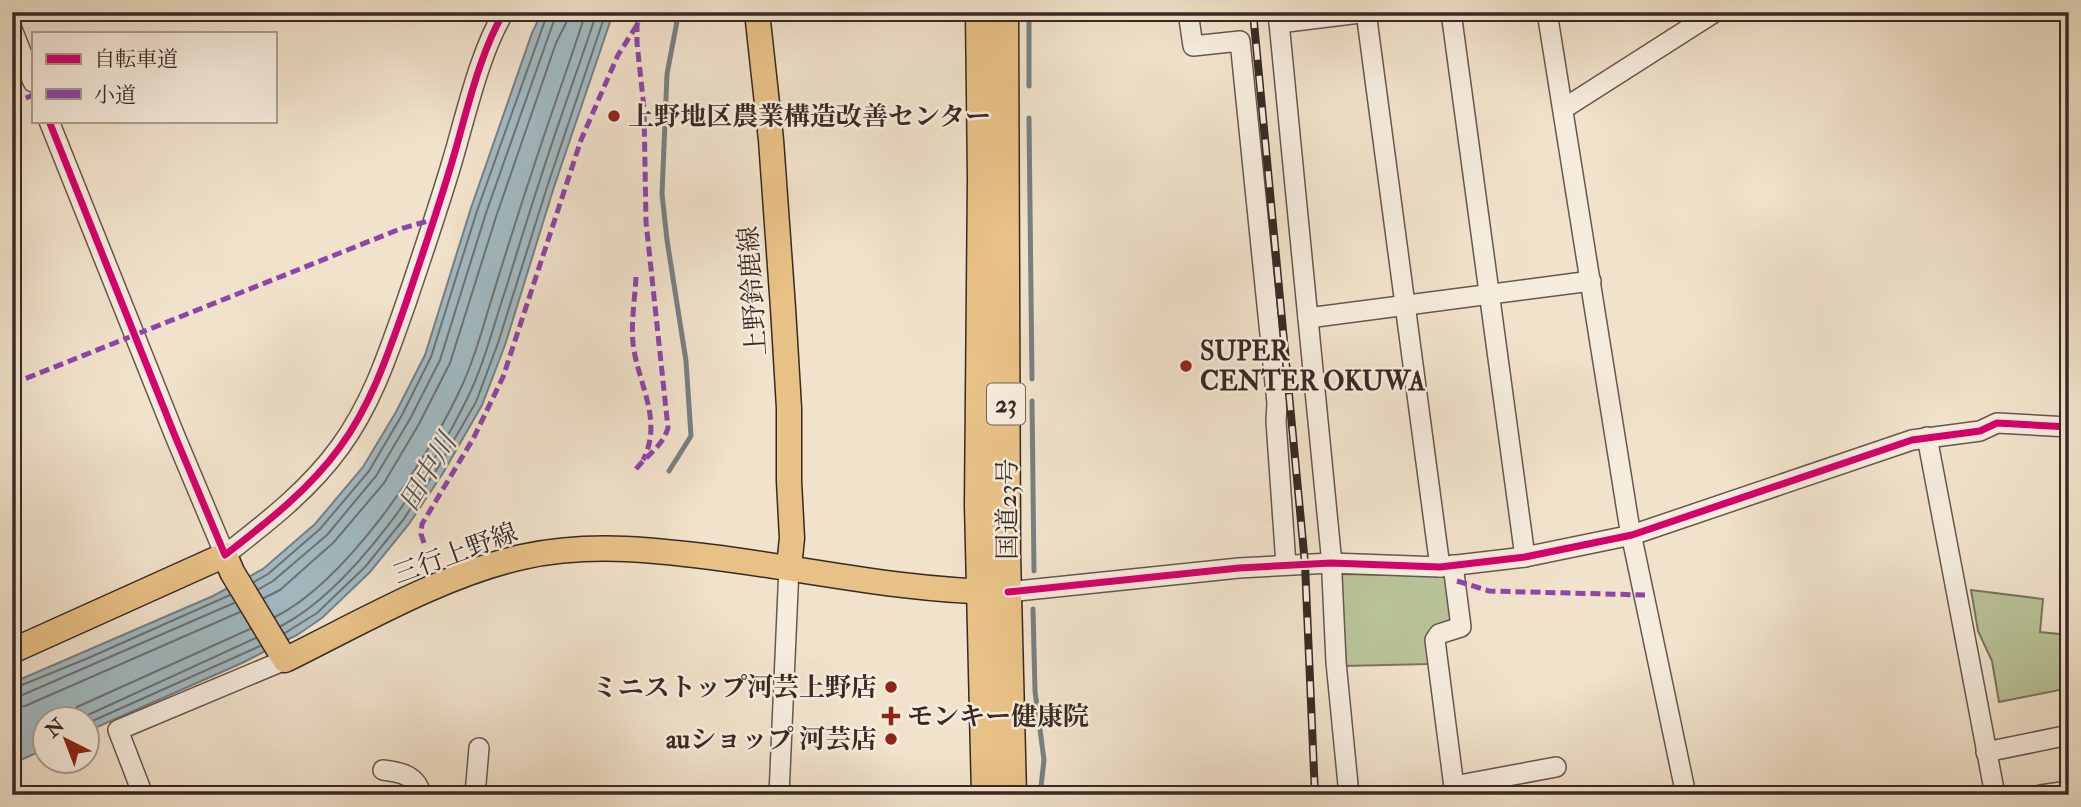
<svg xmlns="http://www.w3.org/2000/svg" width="2081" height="807" viewBox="0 0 2081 807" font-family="'IM FELL Double Pica','Noto Serif JP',serif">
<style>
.green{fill:#b8c398;stroke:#78765e;stroke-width:2}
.water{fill:#a1bac2;stroke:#778083;stroke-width:2}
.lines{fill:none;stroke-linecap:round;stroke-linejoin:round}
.shore{stroke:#6c7273;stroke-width:2}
.stream{stroke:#778083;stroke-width:5}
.minor-casing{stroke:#66574e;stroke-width:22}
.major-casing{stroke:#382924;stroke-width:27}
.highway-casing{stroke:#382924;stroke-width:31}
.minor{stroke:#f6ecdd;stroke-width:19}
.major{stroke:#e8c186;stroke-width:24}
.highway{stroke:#e8c186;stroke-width:28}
.rail-casing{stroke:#382924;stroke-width:8}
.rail{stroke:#f6ecdd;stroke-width:5;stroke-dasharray:16;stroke-linecap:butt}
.quiet{stroke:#8e44ad;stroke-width:5;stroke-dasharray:10 5;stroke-linecap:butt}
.cycleway-casing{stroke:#f6ecdd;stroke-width:11}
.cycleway{stroke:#d6006c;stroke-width:7}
.poi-dot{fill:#8f2418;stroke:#f6ecdd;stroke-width:2.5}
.labels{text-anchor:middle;stroke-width:5;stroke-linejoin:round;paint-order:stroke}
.shield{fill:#f6ecdd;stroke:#71645c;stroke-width:2}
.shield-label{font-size:24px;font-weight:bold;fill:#382924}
.poi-label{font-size:26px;font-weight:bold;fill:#382924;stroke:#f6ecdd;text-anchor:start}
.street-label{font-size:26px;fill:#382924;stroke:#f6ecdd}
.water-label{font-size:28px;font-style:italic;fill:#524d4c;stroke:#f6ecdd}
</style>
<rect width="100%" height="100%" fill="#f1e2cb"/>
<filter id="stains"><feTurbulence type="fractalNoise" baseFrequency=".00286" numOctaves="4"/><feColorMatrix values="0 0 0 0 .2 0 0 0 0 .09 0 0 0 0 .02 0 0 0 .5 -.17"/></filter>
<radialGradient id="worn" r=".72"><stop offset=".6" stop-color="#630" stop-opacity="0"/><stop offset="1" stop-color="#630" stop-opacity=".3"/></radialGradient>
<g class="green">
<path d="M1343,574L1447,576L1456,621L1429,664L1344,666L1338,578Z"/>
<path d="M1971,590L2043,599L2040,632L2069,635V688L1999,702L1992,661L1978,631Z"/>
</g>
<path class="water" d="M542,12H616L612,16L554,187L505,345L482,405L443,473L409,524L370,572L322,618L297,635L242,663L88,731V720H46L45,749L12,764V683L213,596L263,569L315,524L363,467L396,412L425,355L471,208L532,33Z"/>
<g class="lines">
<g class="shore">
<path d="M254,582L268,574L320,529L369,471L402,415L431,357L477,211L548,12"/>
<path d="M259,589L273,581L327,535L376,476L410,419L440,360L486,213L557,12"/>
<path d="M264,598L280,590L334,542L384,483L419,424L450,363L496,217L556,43L566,23L567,12"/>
<path d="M275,617C345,582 425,464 458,394C472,366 481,334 490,304C503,262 516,220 530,178C548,122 568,68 586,12"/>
<path d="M281,626C353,589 432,471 467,399C481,371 490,339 499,310C513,267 525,225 539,183C557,126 578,69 597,12"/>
<path d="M285,633L317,613L365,567L403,520L437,469L476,402L498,343L548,184L606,12"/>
<path d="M12,689L86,659L230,595"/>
<path d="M12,697L20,696L234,603"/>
<path d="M12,708L25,706L240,612"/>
<path d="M64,720L77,707L250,629"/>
<path d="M77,720L256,638"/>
<path d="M88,723L260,646"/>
</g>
<g class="stream">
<path d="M1029,86V12"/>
<path d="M1029,118L1032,379"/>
<path d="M1032,401L1034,571"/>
<path d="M669,471L691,436L686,361L667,240L662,194L667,74L678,16L670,12"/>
<path d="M1033,609L1035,691L1044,760L1040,795"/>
</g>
<defs>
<g id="minor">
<path d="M1188,12L1193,46L1240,41L1277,403L1276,421L1286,565"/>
<path d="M1278,12L1331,554L1336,662L1349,795"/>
<path d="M1366,12L1440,567"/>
<path d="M1451,12L1525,557"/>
<path d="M1547,12L1629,524L1686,795"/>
<path d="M1279,23L1368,12"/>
<path d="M12,29L33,82"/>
<path d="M1563,109L1715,12"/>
<path d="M49,121L175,436L225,555C266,523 309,490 340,447C372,403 388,354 406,303C422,256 438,209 452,162C466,115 479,54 504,12"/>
<path d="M1308,318L1591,281"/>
<path d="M1927,437L1995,795"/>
<path d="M1453,565L1461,627L1439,634L1435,640L1455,795"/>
<path d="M1008,592L1239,568L1331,563L1440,567L1525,557L1632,535L1912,440L1980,431L1997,423L2069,427"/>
<path d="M1986,752L2069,735"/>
<path d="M383,770C400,772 417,775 421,795"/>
<path d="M1454,786L1556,767"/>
<path d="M143,795L118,730L285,660"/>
<path d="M475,795L479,748"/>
<path d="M779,795L789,567"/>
<path d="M2041,795L2069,791"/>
</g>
<g id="major">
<path d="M757,12L771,140L783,308L789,408V481L792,538L789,567"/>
<path d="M12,651L225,555L232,572L285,660C358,624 442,575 522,557C586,543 647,549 711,557C807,569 903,591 1000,592"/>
</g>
<g id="highway">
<path d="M980,12L982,178L979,505L986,795"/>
<path d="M1004,12L1006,554L1012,795"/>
</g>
</defs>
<use href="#minor" class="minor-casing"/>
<use href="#major" class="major-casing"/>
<use href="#highway" class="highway-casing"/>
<use href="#minor" class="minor"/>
<use href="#major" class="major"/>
<use href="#highway" class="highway"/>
<defs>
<path id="rail" d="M1253,12L1305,564L1315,795"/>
</defs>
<use href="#rail" class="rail-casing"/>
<use href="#rail" class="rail"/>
<g class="quiet">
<path d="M12,104L33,95"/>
<path d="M636,277C635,298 631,321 633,343C637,382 664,420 643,460"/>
<path d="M12,384L400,229L435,219"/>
<path d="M636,469C648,454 662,447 668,428L646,222L644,108L637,43V25L642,12"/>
<path d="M424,543L421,534L422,524L473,439L503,377L581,140L618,55L637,25"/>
<path d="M1457,581L1489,591L1645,595"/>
</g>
<defs>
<g id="cycleway">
<path d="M49,121L175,436L225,555C266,523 309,490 340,447C372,403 388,354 406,303C422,256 438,209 452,162C466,115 479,54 504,12"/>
<path d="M1008,592L1239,568L1331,563L1440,567L1525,557L1632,535L1912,440L1980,431L1997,423L2069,427"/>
</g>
</defs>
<use href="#cycleway" class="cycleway-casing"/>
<use href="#cycleway" class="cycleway"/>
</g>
<g class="poi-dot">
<circle cx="614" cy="116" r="7"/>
<circle cx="1186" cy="366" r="7"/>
<circle cx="891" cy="687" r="7"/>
<path d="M887.5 705.5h7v7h7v7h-7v7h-7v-7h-7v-7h7z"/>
<circle cx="891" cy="739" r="7"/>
</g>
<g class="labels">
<rect class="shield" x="987" y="383.5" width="38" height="41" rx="5"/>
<g class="shield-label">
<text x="1006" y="412">23</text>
</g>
<g class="poi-label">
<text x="628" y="125">上野地区農業構造改善センター</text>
<text x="1200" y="360">SUPER<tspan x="1200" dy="30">CENTER OKUWA</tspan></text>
<text x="877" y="696" text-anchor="end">ミニストップ河芸上野店</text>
<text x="907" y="725">モンキー健康院</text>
<text x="877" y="748" text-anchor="end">auショップ 河芸店</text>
</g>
<g class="street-label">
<text transform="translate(752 291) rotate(-94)" y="9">上野鈴鹿線</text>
<text transform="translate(1007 509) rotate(-90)" y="9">国道23号</text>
<text transform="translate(455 553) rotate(-20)" y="9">三行上野線</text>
</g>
<g class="water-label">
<text transform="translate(427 472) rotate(-59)" y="10">田中川</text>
</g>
</g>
<rect width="2081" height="807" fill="none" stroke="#f1e2cb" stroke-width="42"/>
<rect x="14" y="14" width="2053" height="779" fill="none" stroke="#382924" stroke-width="3.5"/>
<rect x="21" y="21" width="2039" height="765" fill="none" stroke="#382924" stroke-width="2"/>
<rect x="32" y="32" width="245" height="91" fill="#f6ecdd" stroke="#aa9e93" stroke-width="2"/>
<rect x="46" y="54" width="35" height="10" fill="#d6006c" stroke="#aa9e93" stroke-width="2"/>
<text x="94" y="66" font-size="21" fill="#382924">自転車道</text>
<rect x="46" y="89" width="35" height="10" fill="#8e44ad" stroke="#aa9e93" stroke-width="2"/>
<text x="94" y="102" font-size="21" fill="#382924">小道</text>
<g transform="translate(66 740) rotate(318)"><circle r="33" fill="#f6ecdd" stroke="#aa9e93" stroke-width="2"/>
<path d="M0-5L12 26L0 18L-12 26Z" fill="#8f2418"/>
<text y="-10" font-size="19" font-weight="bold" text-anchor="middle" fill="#382924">N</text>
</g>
<rect width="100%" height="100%" filter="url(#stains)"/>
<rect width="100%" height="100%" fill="url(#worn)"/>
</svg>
